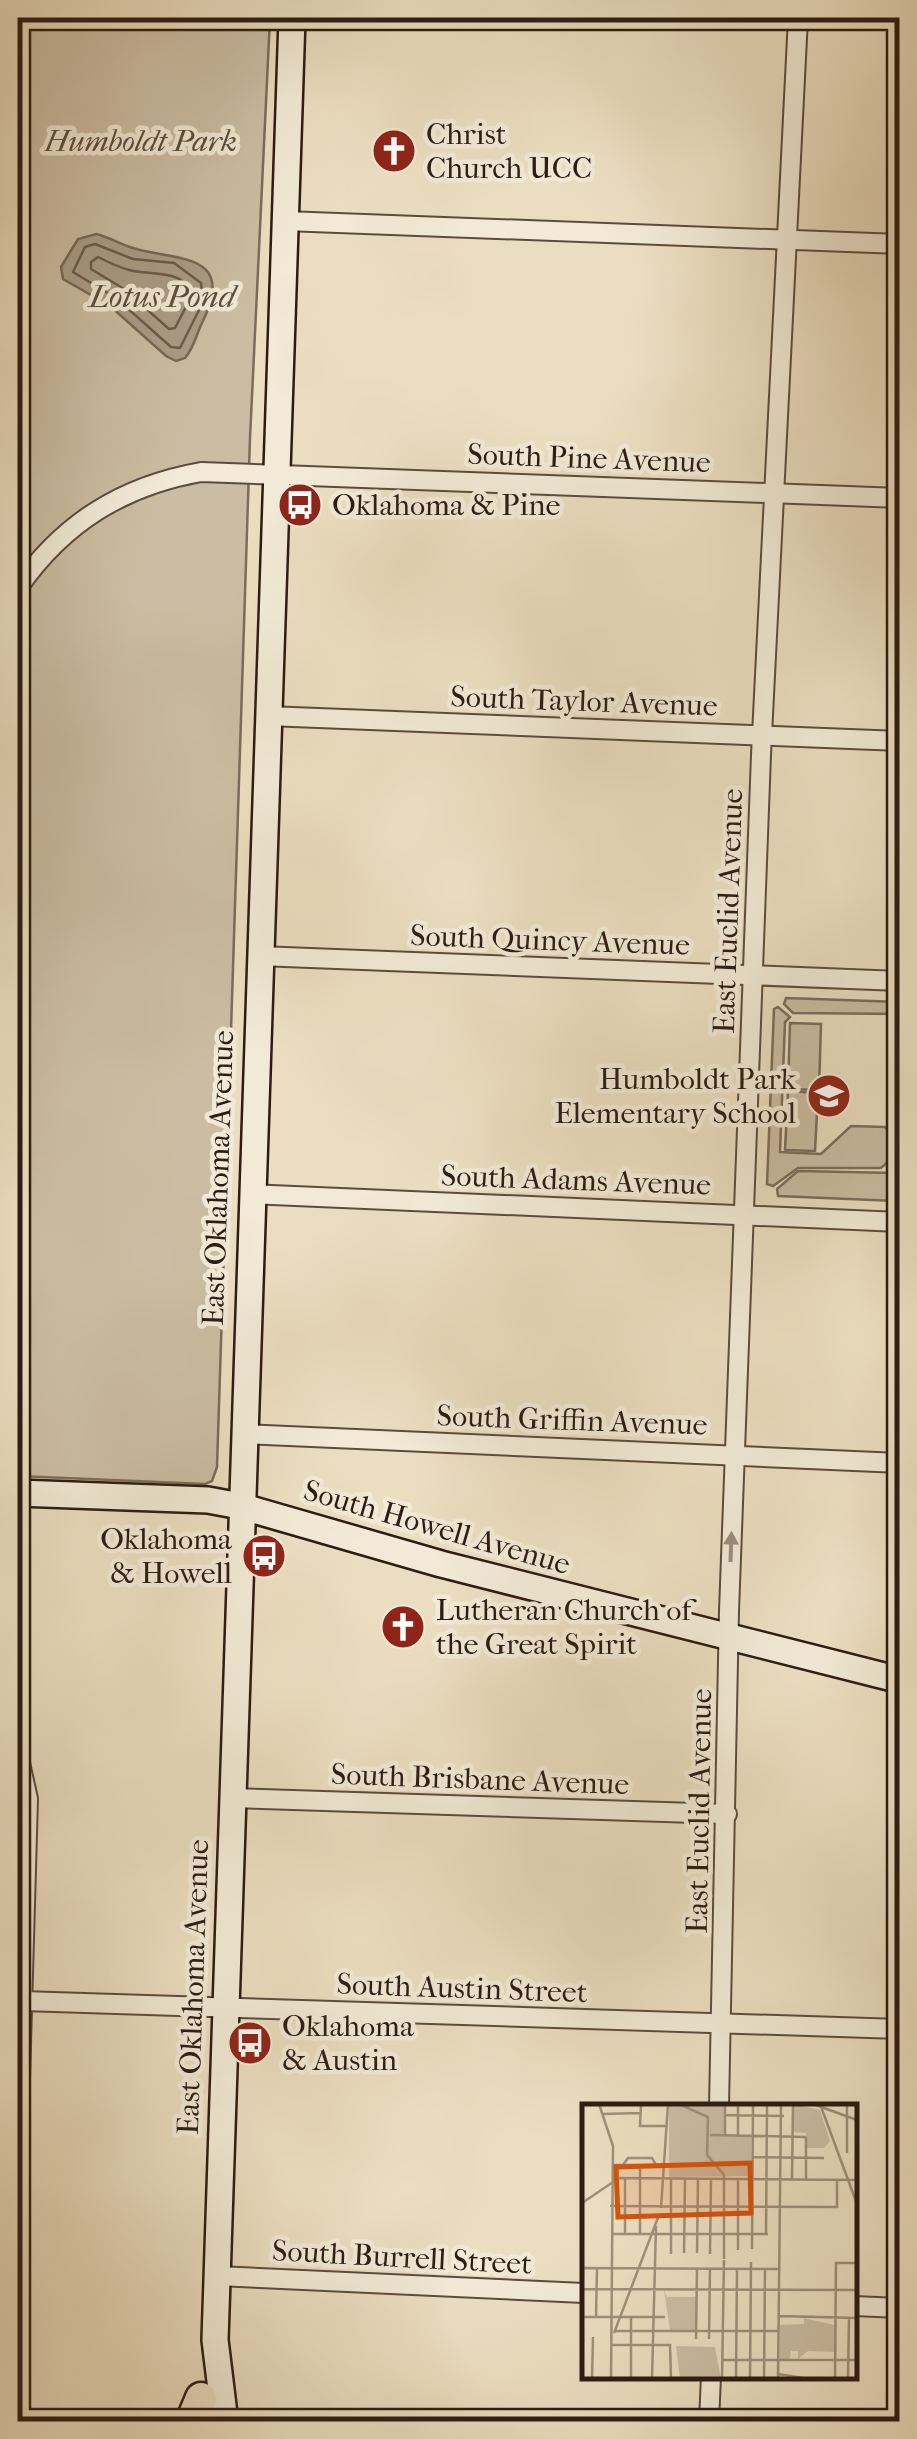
<svg xmlns="http://www.w3.org/2000/svg" width="917" height="2439" viewBox="0 0 917 2439" font-family="'IM FELL French Canon',serif">
<style>
.green{fill:#cbbda3;stroke:#7c6c5c;stroke-width:2.5}
.water{fill:#aa9c86;stroke:#786858;stroke-width:2.5}
.lines{fill:none;stroke-linecap:round;stroke-linejoin:round}
.shore{stroke:#6c5c4d;stroke-width:2.5}
.street-casing{stroke:#5c4c3f;stroke-width:22}
.secondary-casing{stroke:#2d1b14;stroke-width:30}
.primary-casing{stroke:#2d1b14;stroke-width:35}
.street{stroke:#f2ead6;stroke-width:18}
.secondary{stroke:#f2ead6;stroke-width:25}
.primary{stroke:#ebdec0;stroke-width:30}
.oneway{fill:#998d7f}
.labels{text-anchor:middle;stroke-width:9;stroke-linejoin:round;paint-order:stroke}
.poi-label{font-size:30px;fill:#2d1b14;stroke:#f2ead6;text-anchor:start}
.park-label{font-size:30px;font-style:italic;fill:#5c4c3f;stroke:#f2ead6}
.street-label{font-size:30px;fill:#2d1b14;stroke:#f2ead6}
.water-label{font-size:32px;font-style:italic;fill:#5f4f42;stroke:#f2ead6}
.inset-road{fill:none;stroke:#9f907b;stroke-width:2.5}
.view{fill:#d5530d;fill-opacity:0.15;stroke:#d5530d;stroke-width:5}
.inset-edge{fill:none;stroke:#2d1b14;stroke-width:5}
</style>
<rect width="100%" height="100%" fill="#ebdec0"/>
<filter id="stains"><feTurbulence type="fractalNoise" baseFrequency=".002" numOctaves="4"/><feColorMatrix values="0 0 0 0 .2 0 0 0 0 .09 0 0 0 0 .02 0 0 0 .5 -.17"/></filter>
<radialGradient id="worn" r=".72"><stop offset=".6" stop-color="#630" stop-opacity="0"/><stop offset="1" stop-color="#630" stop-opacity=".3"/></radialGradient>
<g class="green">
<path d="M18,18H270L250,438L217,1467L212,1481L205,1484L18,1476Z"/>
<path d="M786,998L899,1002V1014L793,1013L784,1004Z"/>
<path d="M778,1007L790,1017L785,1022L780,1152L821,1154L851,1126L885,1127L893,1137L891,1159L881,1168H798L773,1186L767,1184L774,1009Z"/>
<path d="M790,1023L821,1024L819,1090L788,1089Z"/>
<path d="M788,1091L818,1093L815,1151L785,1150Z"/>
<path d="M798,1171L895,1173V1201L778,1196L777,1189Z"/>
</g>
<path class="water" d="M96,234C109,237 120,244 133,248C175,261 238,251 202,323C196,335 194,348 185,358L176,361L166,356L110,306L63,279L61,267L78,239Z"/>
<g class="lines">
<g class="shore">
<path d="M95,244L133,259L174,263L201,283L203,302L180,348L171,347L116,298L73,272L85,247Z"/>
<path d="M98,257C108,262 118,267 129,270C149,276 188,268 191,297L175,328L169,329L124,289L91,269V262Z"/>
</g>
<defs>
<g id="street">
<path d="M285,221L900,244"/>
<path d="M18,588C64,522 123,486 201,472L900,498"/>
<path d="M267,716L900,741"/>
<path d="M259,956L900,981"/>
<path d="M250,1194L900,1222"/>
<path d="M242,1434L900,1463"/>
<path d="M18,1754L28,1799L18,2149"/>
<path d="M231,1798L727,1814"/>
<path d="M22,2001L900,2029"/>
<path d="M719,2106L729,1611L761,755L798,18"/>
<path d="M217,2276L584,2293"/>
<path d="M854,2306L900,2308"/>
<path d="M709,2422L711,2376"/>
</g>
<g id="secondary">
<path d="M18,1493L208,1500L240,1506L441,1564L900,1680"/>
<path d="M225,2422L215,2340L292,18"/>
</g>
<path id="primary" d="M191,2422L201,2398"/>
</defs>
<use href="#street" class="street-casing"/>
<use href="#secondary" class="secondary-casing"/>
<use href="#primary" class="primary-casing"/>
<use href="#street" class="street"/>
<use href="#secondary" class="secondary"/>
<use href="#primary" class="primary"/>
</g>
<defs><path id="oneway-solid" d="M-6-.8H1V-3.2L6.5 0L1 3.2V.8H-6Z" transform="scale(2.5)"/></defs>
<use class="oneway" href="#oneway-solid" transform="translate(731 1547) rotate(-88)"/>
<defs>
<symbol id="church-disc" viewBox="-11 -11 22 22"><circle r="9.5" fill="#8f2418" stroke="#f2ead6"/><path d="M-1.2-6h2.4v3.5h3.3v2.4h-3.3V6h-2.4V-.1h-3.3v-2.4h3.3Z" fill="#fff"/></symbol>
<symbol id="bus-disc" viewBox="-11 -11 22 22"><circle r="9.5" fill="#8f2418" stroke="#f2ead6"/><path d="M-5-6H5V4H4V6H2V4H-2V6H-4V4H-5ZM-3.5-4V0h7V-4ZM-3.5 1.2v1.5H-2V1.2ZM2 1.2v1.5H3.5V1.2Z" fill="#fff"/></symbol>
<symbol id="school-disc" viewBox="-11 -11 22 22"><circle r="9.5" fill="#8f2418" stroke="#f2ead6"/><path d="M0-5L7-2L0 1L-7-2ZM-4 1L0 2.5L4 1V4Q0 6-4 4Z" fill="#fff"/></symbol>
</defs>
<g fill-rule="evenodd">
<use href="#church-disc" x="369" y="126" width="50" height="50"/>
<use href="#bus-disc" x="275" y="480" width="50" height="50"/>
<use href="#school-disc" x="804" y="1071" width="50" height="50"/>
<use href="#bus-disc" x="239" y="1531" width="50" height="50"/>
<use href="#church-disc" x="378" y="1602" width="50" height="50"/>
<use href="#bus-disc" x="225" y="2018" width="50" height="50"/>
</g>
<g class="labels">
<g class="poi-label">
<text x="426" y="144">Christ<tspan x="426" dy="34">Church UCC</tspan></text>
<text x="332" y="515">Oklahoma &amp; Pine</text>
<text x="796" y="1089" text-anchor="end">Humboldt Park<tspan x="796" dy="34">Elementary School</tspan></text>
<text x="232" y="1549" text-anchor="end">Oklahoma<tspan x="232" dy="34">&amp; Howell</tspan></text>
<text x="436" y="1620">Lutheran Church of<tspan x="436" dy="34">the Great Spirit</tspan></text>
<text x="282" y="2036">Oklahoma<tspan x="282" dy="34">&amp; Austin</tspan></text>
</g>
<g class="park-label">
<text x="141" y="151">Humboldt Park</text>
</g>
<g class="street-label">
<text transform="translate(589 458) rotate(2)" y="10">South Pine Avenue</text>
<text transform="translate(584 701) rotate(2)" y="10">South Taylor Avenue</text>
<text transform="translate(728 911) rotate(-88)" y="10">East Euclid Avenue</text>
<text transform="translate(550 940) rotate(2)" y="10">South Quincy Avenue</text>
<text transform="translate(218 1178) rotate(-88)" y="10">East Oklahoma Avenue</text>
<text transform="translate(576 1180) rotate(2)" y="10">South Adams Avenue</text>
<text transform="translate(572 1420) rotate(2)" y="10">South Griffin Avenue</text>
<text transform="translate(437 1527) rotate(16)" y="10">South Howell Avenue</text>
<text transform="translate(480 1779) rotate(2)" y="10">South Brisbane Avenue</text>
<text transform="translate(699 1811) rotate(-89)" y="10">East Euclid Avenue</text>
<text transform="translate(193 1987) rotate(-88)" y="10">East Oklahoma Avenue</text>
<text transform="translate(462 1988) rotate(2)" y="10">South Austin Street</text>
<text transform="translate(402 2257) rotate(3)" y="10">South Burrell Street</text>
</g>
<g class="water-label">
<text x="162" y="307">Lotus Pond</text>
</g>
</g>
<g transform="translate(582 2104)">
<rect width="275" height="275" fill="#ebdec0"/>
<path d="M87,0H142V32L169,33V72L87,73ZM212,0L238,6L248,37L242,44H225L224,29L211,28ZM82,186L85,193H114V226H88ZM222,214L252,221V248L226,247L216,255V247H209L208,255H198V221L222,220ZM94,242L133,243L139,275H98Z" fill="#cbbda3"/>
<path class="inset-road" d="M17,0L31,42L29,275M59,0L58,22H86M97,0L126,13L125,51L142,71V155M231,0L275,16M238,0L275,100M20,10L59,9M143,11L202,12M128,31L224,33M143,32V0M156,32V0M265,49V0M170,53L242,54M30,61H86M41,61L46,54H70L74,61M58,64V130M210,75L211,0M224,75V33M0,99L37,74L275,76M28,102L255,103V77M79,104L86,0M29,130H186M43,130V75M184,130L185,0M170,145L171,0M156,146V76M102,149L103,75M115,149L116,76M89,150V75M128,150L129,76M0,164L198,165M0,185L275,186M197,212L275,214M0,213H83M0,213L1,164M14,213L15,164M33,227H197M32,229L77,111M114,235L115,164M127,235L128,164M28,241H88L89,275M141,256H275M196,270L227,275M10,275L11,233M49,275V213M70,275L74,122M140,275L142,156M154,275L155,165M168,275L169,158M182,275L183,165M196,275L199,0M253,275L254,159H275M266,275L267,214"/>
<path class="view" d="M168,59L169,109L36,113L34,63Z"/>
<rect width="275" height="275" class="inset-edge"/>
</g>
<rect width="917" height="2439" fill="none" stroke="#ebdec0" stroke-width="60"/>
<rect x="20" y="20" width="877" height="2399" fill="none" stroke="#2d1b14" stroke-width="5"/>
<rect x="30" y="30" width="857" height="2379" fill="none" stroke="#2d1b14" stroke-width="2.5"/>
<rect width="100%" height="100%" filter="url(#stains)"/>
<rect width="100%" height="100%" fill="url(#worn)"/>
</svg>
